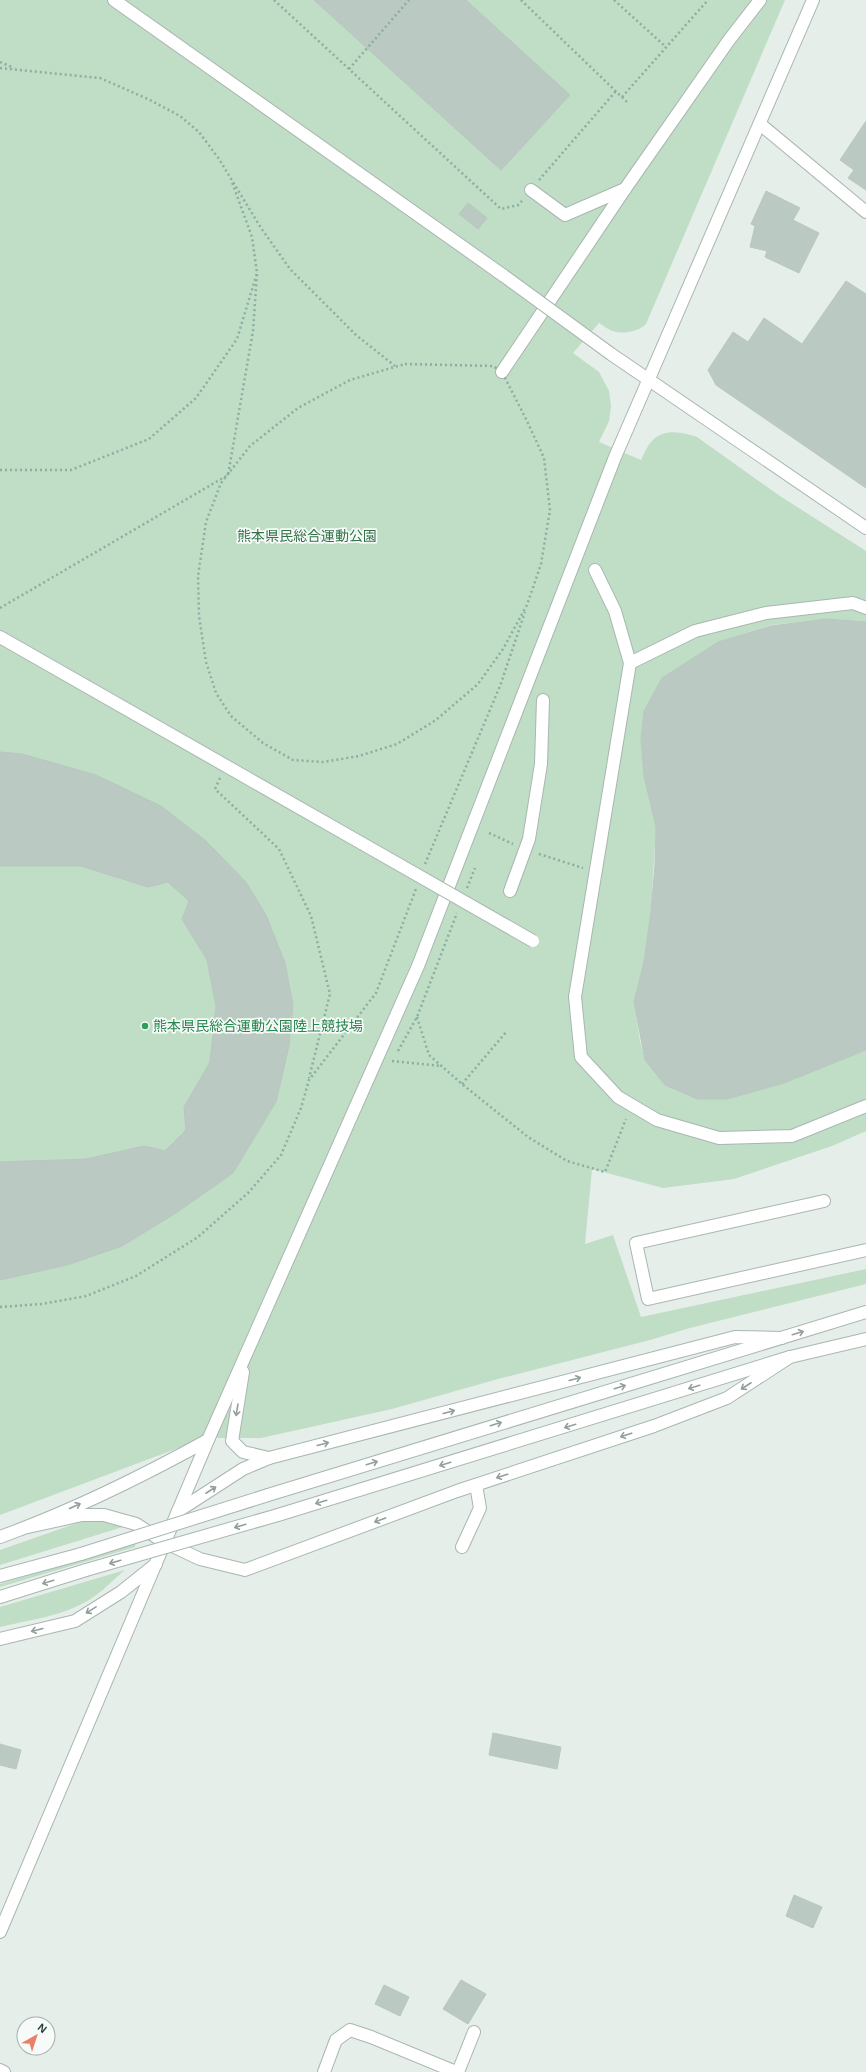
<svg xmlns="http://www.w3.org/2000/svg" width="866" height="2072" viewBox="0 0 866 2072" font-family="Arial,'Noto Sans JP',sans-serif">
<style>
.green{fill:#c0ddc6}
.building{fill:#bbc9c3;stroke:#b8c7c0}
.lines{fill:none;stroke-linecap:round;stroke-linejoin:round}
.minor-casing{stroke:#a9b6b1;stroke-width:14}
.path{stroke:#88afa1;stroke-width:2.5;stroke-dasharray:2 3;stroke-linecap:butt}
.minor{stroke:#fff;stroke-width:12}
.minor-bridge-casing{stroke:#a9b6b1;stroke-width:14;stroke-linecap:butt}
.minor-bridge{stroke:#fff;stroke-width:12}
.oneway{stroke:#929f9b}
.leisure-dot{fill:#2e9e5b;stroke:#f6faf8;stroke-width:1.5}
.labels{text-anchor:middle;stroke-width:3.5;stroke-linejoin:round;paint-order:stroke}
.park-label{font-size:14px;fill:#327447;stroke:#f6faf8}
.leisure-label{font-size:14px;fill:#27864d;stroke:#f6faf8;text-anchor:start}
</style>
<rect width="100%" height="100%" fill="#e6eeea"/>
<g class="green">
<path d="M0,0H785L646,324C640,331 622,335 613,331C608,330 603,325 599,323L573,353L599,372L609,391L611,406L609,421L599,442L641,460C644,454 647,446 652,441C663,428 683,432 697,437L780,496L866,551V622L826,619L771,625L718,642L662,678L644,711L641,739L644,776L656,827L651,911L644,962L634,1002L640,1041L645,1060L727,1099L784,1083L866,1050V1131L832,1146L734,1179L663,1188L592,1169L585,1244L613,1235L641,1317L866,1269V1284L690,1328L650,1340L498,1379L392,1409L261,1438H205L0,1515Z"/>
<path d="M98,1519L126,1526L0,1565V1550L80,1522Z"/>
<path d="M136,1543L135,1547L0,1587V1584Z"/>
<path d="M125,1570C113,1580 102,1592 89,1600C63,1616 30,1620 0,1627V1607Z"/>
</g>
<g class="building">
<path d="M314,0H466L570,95L501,170Z"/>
<path d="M866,121V190L848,178L854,170L840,160Z"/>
<path d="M766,191L800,208L793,220L819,233L799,273L765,257L767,251L750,247L755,226L751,224Z"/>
<path d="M468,203L487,218L478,229L459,214Z"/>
<path d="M846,281L866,294V488L716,385L708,370L733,332L748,342L764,318L802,344Z"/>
<path d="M826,619L866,622V1050L784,1083L727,1099H698L665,1085L645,1060L634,1002L644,962L651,911L655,866L656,827L644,776L641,739L644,711L662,678L718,642L771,626Z"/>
<path d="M0,752L22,754L96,775L161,806L205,840L246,882L266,915L285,963L293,1005L289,1046L276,1102L233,1173L176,1213L122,1246L67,1265L0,1280V1162L86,1159L144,1146L165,1151L186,1130L184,1107L210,1062L216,1006L207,960L182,919L189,901L168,882L148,887L81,866H0Z"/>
<path d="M493,1733L561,1747L557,1769L489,1755Z"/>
<path d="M0,1744L21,1750L16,1769L0,1765Z"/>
<path d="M794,1895L822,1907L813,1928L786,1916Z"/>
<path d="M461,1980L486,1994L468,2024L443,2009Z"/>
<path d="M384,1985L409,1997L400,2016L375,2004Z"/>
</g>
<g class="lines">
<defs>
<g id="minor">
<path d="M114,0L504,276"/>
<path d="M760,124L866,212"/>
<path d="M531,190L565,215L625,189"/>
<path d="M611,354L866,528"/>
<path d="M502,372L625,189L729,40L760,0"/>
<path d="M595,570L615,611L630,663L575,997L581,1057L618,1097L657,1120L719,1138L792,1136L866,1106"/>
<path d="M0,637L363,844"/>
<path d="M630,663L695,631L766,613L853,603L866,608"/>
<path d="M510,891L529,839L541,764L543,700"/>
<path d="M824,1201L636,1243L648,1299L866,1250"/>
<path d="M243,1372L232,1441L243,1452L269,1458L735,1337L782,1338"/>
<path d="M268,1495L866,1312"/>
<path d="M178,1511L243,1469L269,1458"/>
<path d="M278,1515L790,1357L866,1339"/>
<path d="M28,1527L82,1515H104L136,1524L164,1542L200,1559L245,1570L457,1491L654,1426L727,1398L790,1357"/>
<path d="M0,1537C72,1511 141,1477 208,1440"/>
<path d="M462,1547L480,1508L476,1485"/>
<path d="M0,1576L81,1554"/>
<path d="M0,1597L86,1570"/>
<path d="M0,1639L75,1621L121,1592L156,1564"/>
<path d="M0,1932L208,1440L418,966L615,457L813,0"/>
<path d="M0,2070L4,2072"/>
<path d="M324,2072L336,2040L350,2030L371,2037L456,2072"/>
<path d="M458,2072L474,2032"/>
</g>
</defs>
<use href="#minor" class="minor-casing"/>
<g class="path">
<path d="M274,0L501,209L518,205L522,201"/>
<path d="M521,0L627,102"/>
<path d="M614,0L666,47"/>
<path d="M0,62L14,68"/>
<path d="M0,68L100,78L150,100L180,116L199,132L219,159L261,228L290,269L356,335L395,366"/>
<path d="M349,69L409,0"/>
<path d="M622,97L708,0"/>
<path d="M539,180L616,91"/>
<path d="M405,364L493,366L502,372L527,421L544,458L550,510L541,564L527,605L503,649L478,684L436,720L397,744L359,756L323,762L293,760L263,743L231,716L216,693L206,662L199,616L198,576L206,522L221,483L250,446L298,408L350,380Z"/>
<path d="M0,470H71L149,439L196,398L237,339L257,273L252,237L232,182"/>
<path d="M0,608L228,475L253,331L257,273"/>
<path d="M220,778L215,789L279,849L311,916L330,994L309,1078"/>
<path d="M489,833L513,844"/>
<path d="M539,854L583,868"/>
<path d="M425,864L500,686L525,612"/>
<path d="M467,888L475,868"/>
<path d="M417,1017L429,1055L462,1084L528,1137L567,1161L605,1172L626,1119"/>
<path d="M398,1051L417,1017L457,913"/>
<path d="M392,1061L442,1066"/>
<path d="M462,1084L507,1031"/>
<path d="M0,1307L42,1304L86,1296L136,1276L198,1237L249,1192L281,1155L301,1108L309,1080L376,993L416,889"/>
</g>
<use href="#minor" class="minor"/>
<defs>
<g id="minor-bridge">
<path d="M504,276L611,354"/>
<path d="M363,844L533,941"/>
<path d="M81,1554L268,1495"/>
<path d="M86,1570L278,1515"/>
</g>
</defs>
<use href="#minor-bridge" class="minor-bridge-casing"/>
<use href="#minor-bridge" class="minor-bridge"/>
</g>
<defs><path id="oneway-shaft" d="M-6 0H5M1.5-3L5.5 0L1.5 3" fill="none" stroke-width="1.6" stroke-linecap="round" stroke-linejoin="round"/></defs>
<g class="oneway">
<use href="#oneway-shaft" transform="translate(798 1333) rotate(-17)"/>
<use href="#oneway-shaft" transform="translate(575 1379) rotate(-15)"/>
<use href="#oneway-shaft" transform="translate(746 1386) rotate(147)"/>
<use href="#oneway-shaft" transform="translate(620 1387) rotate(-17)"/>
<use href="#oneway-shaft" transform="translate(694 1387) rotate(163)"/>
<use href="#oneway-shaft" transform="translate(237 1410) rotate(99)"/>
<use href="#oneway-shaft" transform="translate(449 1412) rotate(-15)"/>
<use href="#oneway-shaft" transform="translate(496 1424) rotate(-17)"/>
<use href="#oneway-shaft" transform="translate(570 1426) rotate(163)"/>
<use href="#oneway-shaft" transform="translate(626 1435) rotate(162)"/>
<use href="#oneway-shaft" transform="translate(323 1444) rotate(-15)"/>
<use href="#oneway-shaft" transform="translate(372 1463) rotate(-17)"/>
<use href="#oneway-shaft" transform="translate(445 1464) rotate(163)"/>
<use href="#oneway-shaft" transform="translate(502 1476) rotate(162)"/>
<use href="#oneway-shaft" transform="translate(211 1490) rotate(-33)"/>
<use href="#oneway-shaft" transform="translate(321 1502) rotate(163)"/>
<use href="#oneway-shaft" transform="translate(75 1506) rotate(-24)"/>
<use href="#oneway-shaft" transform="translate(380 1520) rotate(160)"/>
<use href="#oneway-shaft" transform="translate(240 1526) rotate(164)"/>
<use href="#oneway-shaft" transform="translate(115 1562) rotate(164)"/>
<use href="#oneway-shaft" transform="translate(48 1582) rotate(163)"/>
<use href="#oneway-shaft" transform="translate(91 1610) rotate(148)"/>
<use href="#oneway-shaft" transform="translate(37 1630) rotate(166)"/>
</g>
<circle class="leisure-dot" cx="145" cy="1026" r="4"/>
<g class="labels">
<g class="park-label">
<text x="307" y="541">熊本県民総合運動公園</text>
</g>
<g class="leisure-label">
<text x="153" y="1031">熊本県民総合運動公園陸上競技場</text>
</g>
</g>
<g transform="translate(36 2036) rotate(39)"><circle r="19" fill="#f6faf8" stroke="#a3afab"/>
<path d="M0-3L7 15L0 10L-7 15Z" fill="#ea8068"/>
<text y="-6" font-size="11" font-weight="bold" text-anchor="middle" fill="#263f37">N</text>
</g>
</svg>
